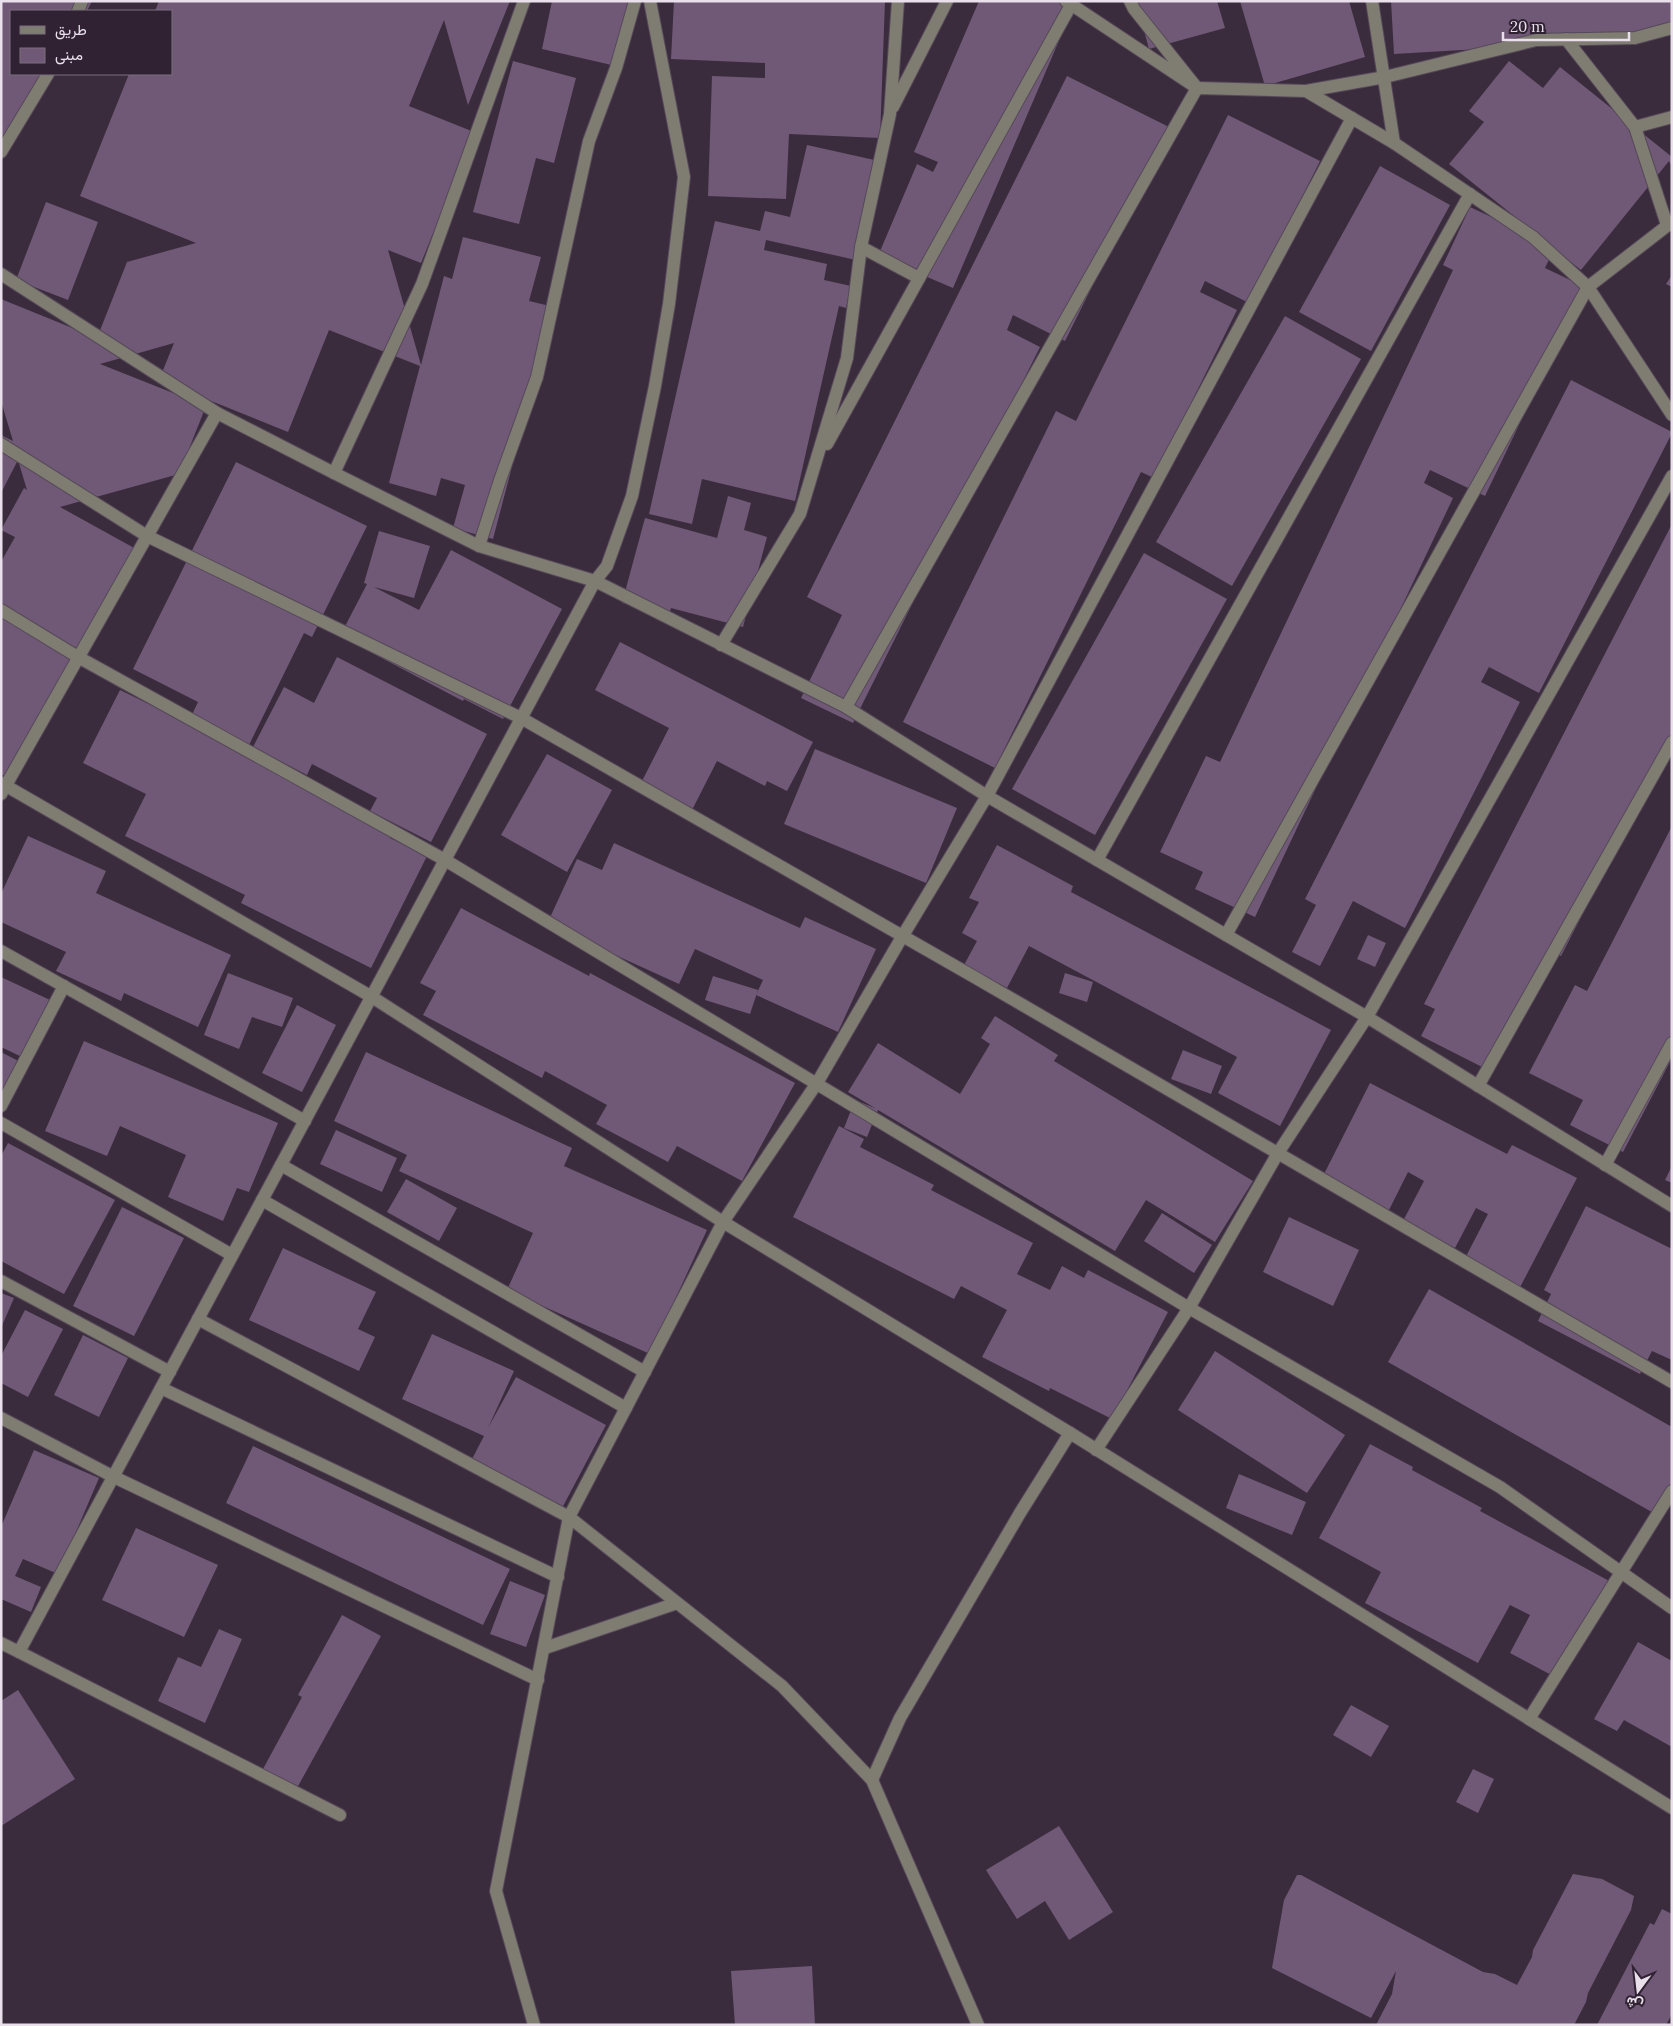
<svg xmlns="http://www.w3.org/2000/svg" width="1673" height="2026" viewBox="0 0 1673 2026" font-family="Lora,Vazirmatn,serif">
<style>
.building{fill:#705976}
.lines{fill:none;stroke-linecap:round;stroke-linejoin:round}
.minor-casing{stroke:#564959;stroke-width:14}
.minor{stroke:#7f7c72;stroke-width:12}
</style>
<rect width="100%" height="100%" fill="#3a2c3d"/>
<g class="building">
<path d="M1,1H92L87,11H11V74H51L1,162Z"/>
<path d="M159,1H510L468,105L444,20L409,106L474,132L421,263L388,250L421,365L444,276L452,279L463,237L541,257L529,301L554,307L493,539L453,528L465,485L441,478L436,496L389,483L420,366L329,330L288,432L159,380L174,343L100,364L206,406L179,474L60,507L136,549L8,778L1,774V562L15,537L1,530L24,488L27,490L18,460L1,493V435L13,441L1,401V299L97,338L127,262L196,243L80,196L129,74H171V11H155Z"/>
<path d="M552,1H630L616,66L542,49Z"/>
<path d="M674,1H885L880,138L789,134L786,199L708,196L712,76L765,78V63L671,59Z"/>
<path d="M979,1H1076L953,288L878,256L917,164L933,172L938,162L914,152Z"/>
<path d="M1136,1H1217L1225,28L1149,49Z"/>
<path d="M1240,1H1349L1365,57L1265,86Z"/>
<path d="M1391,1H1672V33L1612,41L1394,54Z"/>
<path d="M513,61L576,78L554,163L536,158L519,224L473,212Z"/>
<path d="M1509,61L1543,88L1560,67L1672,157V167L1669,161L1581,270L1554,249L1545,268L1585,287L1485,496L1430,470L1424,483L1453,498L1255,917L1195,889L1203,872L1160,852L1206,756L1220,762L1453,270L1443,265L1470,207L1549,244L1449,164L1484,122L1469,111Z"/>
<path d="M1067,76L1171,128L1065,341L1013,315L1007,330L1040,347L853,723L801,698L842,615L807,597Z"/>
<path d="M1228,115L1320,161L1249,303L1205,281L1200,292L1237,310L1154,478L1141,472L995,768L903,722L1056,411L1076,421Z"/>
<path d="M807,145L879,161L856,260L766,240L764,250L827,264L824,280L851,286L846,308L839,306L795,501L702,479L692,524L649,514L715,221L760,231L765,211L790,217Z"/>
<path d="M1380,166L1450,205L1371,351L1299,312Z"/>
<path d="M46,202L98,222L68,300L16,280Z"/>
<path d="M1672,275V287L1666,284Z"/>
<path d="M1285,316L1361,359L1232,586L1156,542Z"/>
<path d="M1571,380L1672,432V433L1539,693L1489,667L1481,682L1520,702L1405,928L1353,901L1320,966L1292,952L1316,905L1305,899Z"/>
<path d="M236,462L367,526L312,637L304,633L245,753L396,827L390,838L427,856L371,968L241,903L245,895L125,836L146,794L83,763L120,690L188,723L198,702L133,669Z"/>
<path d="M728,496L751,503L744,530L767,537L743,627L671,608L669,615L622,603L645,518L717,538Z"/>
<path d="M1672,524V741L1561,956L1552,951L1490,1071L1421,1036L1435,1009L1424,1004Z"/>
<path d="M379,531L430,546L414,598L374,587L419,610L451,550L562,609L503,719L464,699L463,701L340,636L367,584L364,583Z"/>
<path d="M1144,553L1227,599L1095,835L1012,789Z"/>
<path d="M620,642L813,742L787,791L767,781L765,786L717,761L692,810L641,783L669,728L595,690Z"/>
<path d="M337,657L487,734L431,842L370,811L377,798L312,764L307,775L253,747L284,687L314,703Z"/>
<path d="M815,749L957,808L926,883L784,824Z"/>
<path d="M547,754L612,790L567,872L501,835Z"/>
<path d="M1672,826V1058L1623,1152L1570,1125L1583,1100L1529,1073L1575,985L1587,991Z"/>
<path d="M28,836L106,871L96,893L231,955L198,1027L124,993L121,1001L56,971L66,952L1,922V894Z"/>
<path d="M614,843L800,928L805,917L876,949L838,1032L756,995L763,980L695,949L679,984L547,924L577,859L602,870Z"/>
<path d="M997,845L1073,886L1071,892L1331,1030L1280,1126L1218,1093L1237,1057L1029,946L1007,988L964,965L977,941L962,933L979,902L969,898Z"/>
<path d="M461,908L589,976L590,973L795,1083L742,1181L677,1146L668,1162L596,1124L607,1105L545,1071L542,1078L423,1015L436,991L420,983Z"/>
<path d="M1368,935L1386,943L1375,967L1357,959Z"/>
<path d="M228,973L293,998L282,1027L252,1017L239,1049L204,1035Z"/>
<path d="M1065,973L1093,982L1087,1002L1059,993Z"/>
<path d="M713,976L758,990L750,1014L705,1000Z"/>
<path d="M1,977L50,1000L22,1057L1,1047Z"/>
<path d="M297,1005L336,1025L302,1092L262,1073Z"/>
<path d="M995,1016L1058,1055L1054,1061L1253,1181L1215,1242L1146,1200L1115,1251L878,1110L867,1137L844,1128L855,1100L875,1108L848,1092L878,1043L960,1094L990,1044L981,1038Z"/>
<path d="M84,1041L278,1123L249,1192L237,1188L223,1221L168,1197L186,1155L120,1126L107,1156L45,1131Z"/>
<path d="M1183,1050L1222,1066L1211,1094L1171,1079Z"/>
<path d="M1,1052L24,1064L1,1101Z"/>
<path d="M366,1052L572,1148L564,1166L707,1230L650,1354L507,1290L533,1233L399,1171L407,1155L334,1121Z"/>
<path d="M1370,1083L1507,1154L1512,1145L1577,1178L1516,1295L1461,1266L1488,1214L1476,1208L1455,1248L1403,1221L1424,1181L1408,1172L1387,1214L1321,1180Z"/>
<path d="M839,1126L864,1139L860,1147L934,1185L931,1190L1033,1243L1017,1274L1050,1290L1062,1266L1084,1278L1088,1270L1168,1312L1112,1419L1050,1388L1049,1391L982,1357L1007,1310L961,1286L954,1299L793,1217Z"/>
<path d="M336,1130L397,1158L382,1192L320,1164Z"/>
<path d="M8,1143L115,1200L64,1294L1,1261V1156Z"/>
<path d="M1672,1166V1183L1665,1180Z"/>
<path d="M406,1179L457,1208L439,1241L387,1212Z"/>
<path d="M1586,1206L1672,1249V1360L1652,1351L1640,1374L1538,1321L1551,1294L1544,1290Z"/>
<path d="M122,1207L184,1238L134,1336L73,1306Z"/>
<path d="M1162,1213L1212,1245L1194,1273L1144,1241Z"/>
<path d="M1289,1217L1359,1250L1333,1306L1263,1272Z"/>
<path d="M283,1248L376,1292L358,1329L375,1337L359,1371L249,1320Z"/>
<path d="M1429,1289L1672,1427V1489L1657,1515L1388,1362Z"/>
<path d="M1,1293L14,1298L1,1328Z"/>
<path d="M25,1310L63,1329L28,1397L1,1383V1356Z"/>
<path d="M432,1334L514,1371L488,1428L516,1377L606,1425L561,1510L471,1461L484,1436L402,1399Z"/>
<path d="M83,1335L128,1358L99,1417L54,1395Z"/>
<path d="M1215,1351L1345,1435L1307,1493L1178,1410Z"/>
<path d="M1370,1444L1413,1467L1412,1470L1482,1508L1480,1511L1611,1582L1559,1679L1510,1653L1530,1615L1510,1605L1478,1663L1365,1603L1381,1572L1319,1538Z"/>
<path d="M253,1446L510,1569L483,1625L226,1503Z"/>
<path d="M34,1450L99,1478L58,1574L23,1559L15,1576L41,1587L31,1612L1,1599V1527Z"/>
<path d="M1239,1474L1306,1502L1292,1535L1226,1508Z"/>
<path d="M136,1528L218,1565L184,1637L102,1600Z"/>
<path d="M510,1581L545,1595L526,1647L490,1634Z"/>
<path d="M342,1615L381,1636L297,1788L263,1769L302,1697L298,1695Z"/>
<path d="M219,1629L242,1639L205,1723L158,1701L178,1657L201,1667Z"/>
<path d="M1638,1642L1672,1661V1747L1624,1720L1617,1731L1594,1719Z"/>
<path d="M18,1690L75,1779L1,1826V1701Z"/>
<path d="M1351,1705L1389,1726L1371,1757L1333,1735Z"/>
<path d="M1473,1769L1494,1779L1478,1813L1456,1802Z"/>
<path d="M1059,1826L1113,1912L1069,1940L1045,1901L1017,1919L986,1870Z"/>
<path d="M1573,1874L1602,1879L1634,1896L1631,1910L1588,1993L1586,2002L1574,2025H1376L1392,1994L1396,1971L1371,2018L1272,1968L1284,1900L1297,1875H1301L1483,1972L1495,1974L1517,1985L1532,1957L1533,1950Z"/>
<path d="M1662,1909L1672,1914V2014L1666,2025H1597L1650,1923L1654,1925Z"/>
<path d="M812,1966L815,2025H735L731,1971Z"/>
</g>
<g class="lines">
<defs>
<g id="minor">
<path d="M1066,1L1197,88L1134,9L1130,1"/>
<path d="M1372,1L1394,143"/>
<path d="M78,11L82,1"/>
<path d="M1566,39L1635,127L1667,225"/>
<path d="M1306,91L1385,77L1536,40L1635,38L1672,28"/>
<path d="M893,107L947,1"/>
<path d="M1635,127L1672,117"/>
<path d="M1,152L48,74"/>
<path d="M861,247L919,278"/>
<path d="M1,274L217,413L334,473L479,546L595,581L846,707"/>
<path d="M1672,415L1588,287L1533,237L1394,143L1306,91L1197,88L846,707L987,796L1367,1017L1672,1206"/>
<path d="M1,444L147,536L521,718L976,978L1672,1382"/>
<path d="M827,444L1071,5"/>
<path d="M334,473L422,284L524,1"/>
<path d="M479,546L500,480L537,377L589,141L616,68L635,1"/>
<path d="M1,610L78,657L445,860L1189,1308L1500,1487L1672,1608"/>
<path d="M721,645L800,514L847,358L861,247L890,114L898,1"/>
<path d="M1,783L372,997L723,1222L1070,1433L1672,1808"/>
<path d="M1,794L217,413"/>
<path d="M1097,860L1470,194"/>
<path d="M1226,935L1588,287L1672,222"/>
<path d="M1,951L305,1121"/>
<path d="M1478,1086L1672,742"/>
<path d="M1,1106L64,986"/>
<path d="M1,1123L232,1255"/>
<path d="M281,1165L645,1372"/>
<path d="M1605,1165L1672,1043"/>
<path d="M262,1200L626,1408"/>
<path d="M1,1281L170,1372"/>
<path d="M198,1319L569,1517L496,1891L534,2025"/>
<path d="M161,1388L558,1577"/>
<path d="M1,1418L114,1477L538,1680"/>
<path d="M1096,1450L1189,1308L1278,1153L1367,1017L1672,476"/>
<path d="M1,1643L19,1652L595,581L607,566L632,496L655,386L669,304L684,177L650,1"/>
<path d="M545,1648L677,1603"/>
<path d="M19,1652L340,1815"/>
<path d="M1529,1719L1672,1491"/>
<path d="M872,1780L900,1718L1020,1513L1070,1433"/>
<path d="M978,2025L872,1780L782,1686L569,1517L723,1222L817,1083L902,937L987,796L1352,118"/>
</g>
</defs>
<use href="#minor" class="minor-casing"/>
<use href="#minor" class="minor"/>
</g>
<rect width="1673" height="2026" fill="none" stroke="#e9e0eb" stroke-width="5"/>
<rect x="10" y="10" width="162" height="65" fill="#302233" stroke="#7a6e7d"/>
<rect x="20" y="26" width="25" height="8" fill="#7f7c72" stroke="#7a6e7d"/>
<text x="55" y="35" font-size="15" fill="#e9e0eb">طريق</text>
<rect x="20" y="48" width="25" height="15" fill="#705976" stroke="#7a6e7d"/>
<text x="55" y="60" font-size="15" fill="#e9e0eb">مبنى</text>
<g transform="translate(1638 1991) rotate(195)" stroke="#302233" stroke-width="4" paint-order="stroke">
<path d="M0-4L9 19L0 12L-9 19Z" fill="#e9e0eb"/>
<text y="-8" font-size="14" font-weight="bold" text-anchor="middle" fill="#e9e0eb">ش</text>
</g>
<path d="M1503 32v8h126v-8" fill="none" stroke="#e9e0eb" stroke-width="2.5"/>
<text x="1510" y="32" font-size="15" fill="#e9e0eb" stroke="#302233" stroke-width="4" paint-order="stroke">20 m</text>
</svg>
